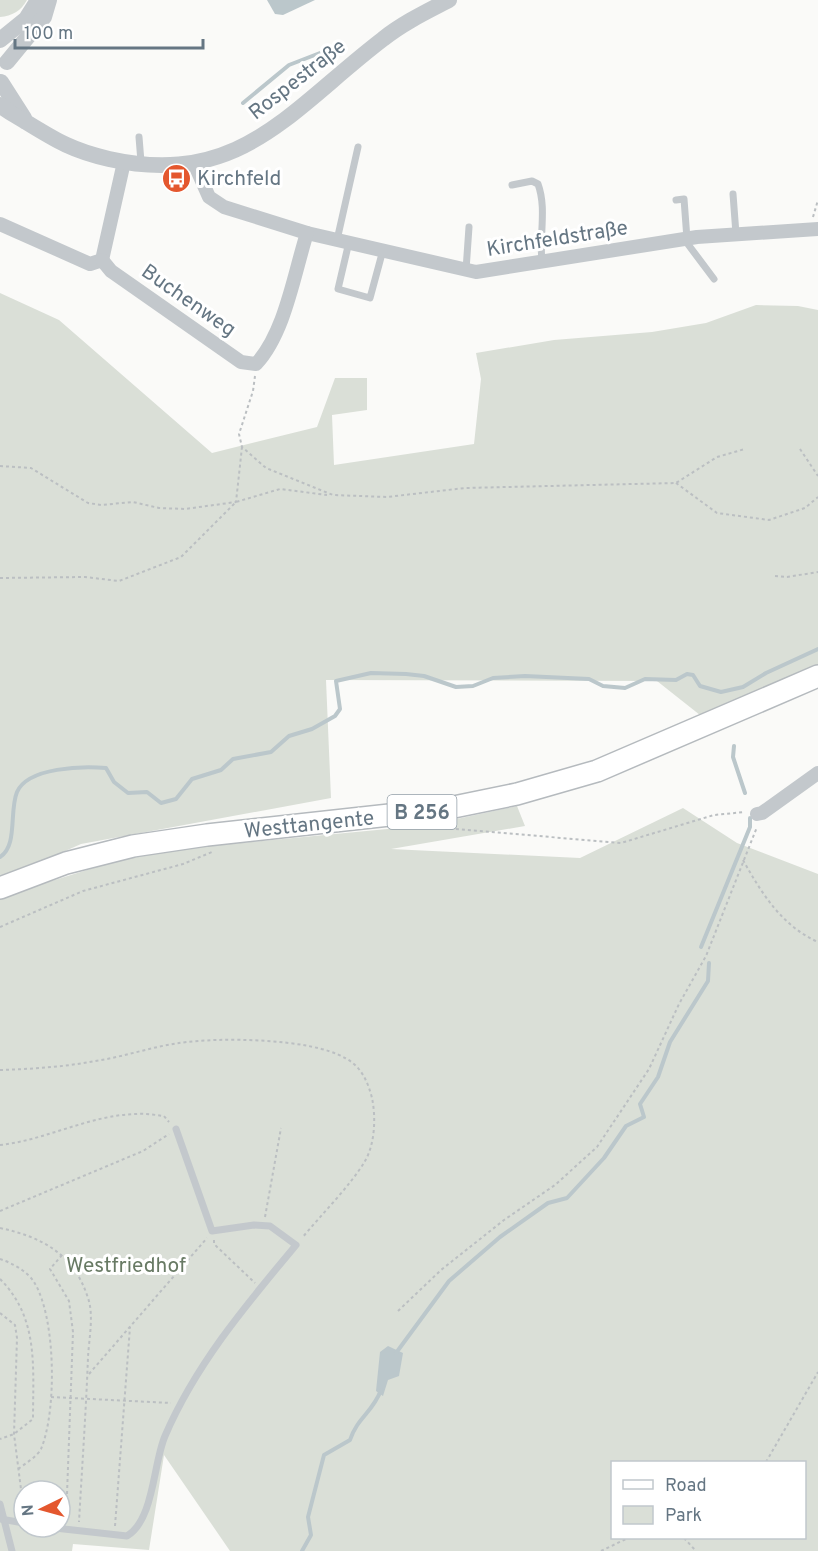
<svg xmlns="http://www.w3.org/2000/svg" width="818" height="1551" viewBox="0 0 818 1551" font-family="Overpass,sans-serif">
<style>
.green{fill:#dadfd7;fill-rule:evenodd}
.water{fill:#bbc7cb}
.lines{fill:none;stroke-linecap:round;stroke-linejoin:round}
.stream{stroke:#bbc7cb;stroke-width:4}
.primary-casing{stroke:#b5babe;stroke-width:24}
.path{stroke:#bbbfc2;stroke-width:2;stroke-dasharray:3 3;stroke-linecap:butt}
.service{stroke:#c3c8cc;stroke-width:7}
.minor{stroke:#c3c8cc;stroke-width:14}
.tertiary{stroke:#c3c8cc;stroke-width:16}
.primary{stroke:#fff;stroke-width:21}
.labels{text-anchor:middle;stroke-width:6;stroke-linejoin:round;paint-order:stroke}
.shield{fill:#fff;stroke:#939fa8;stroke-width:1.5}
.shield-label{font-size:20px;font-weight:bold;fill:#657683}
.street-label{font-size:21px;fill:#657683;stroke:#fff}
.poi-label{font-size:21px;fill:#657683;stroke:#fff;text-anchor:start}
.park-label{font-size:21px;fill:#687a64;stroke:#fff}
</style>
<rect width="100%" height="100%" fill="#fafaf8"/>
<g class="green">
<path d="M0,0H27C21,11 12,16 0,17Z"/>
<path d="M0,293L59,320L212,453L317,427L335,378H367V410L332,415L334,465L474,444L481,379L476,353L554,340L652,332L706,323L756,305L798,306L818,310V672L705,719L657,681L326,680L331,798L81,844L0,880Z"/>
<path d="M517,806L525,826L391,849L580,858L683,808L737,843L818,874V1551H230L164,1455L149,1550L73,1544L72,1551H0V897L145,852L429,825ZM612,1462H804V1538H612ZM24,1491H60V1527H24Z"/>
</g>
<g class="water">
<path d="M267,0H315L283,15L275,14Z"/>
<path d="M388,1346L403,1353L399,1376L388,1380L383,1396L376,1391L380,1352Z"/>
</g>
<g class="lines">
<g class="stream">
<path d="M243,103L289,65L338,46"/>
<path d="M734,746L733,757L745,793"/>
<path d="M0,857C18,846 9,811 17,792C28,767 83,766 106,768L114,782L128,793L147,792L161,803L176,799L192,779L221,770L233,759L271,752L289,736L312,729L335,716L340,709L336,681L371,673L406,674L424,676L456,687L473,686L493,678L525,676L589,679L603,686L625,688L645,679L676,680L687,674L693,675L700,686L721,692L743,687L766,673L818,649"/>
<path d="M701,947L750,827V818"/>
<path d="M396,1353L449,1281L500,1237L548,1203L567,1198L604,1158L626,1126L644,1117L640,1104L658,1077L670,1042L708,981L709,963"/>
<path d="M302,1551L311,1535L308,1517L324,1455L350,1440C357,1418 373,1412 381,1390"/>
</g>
<defs>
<path id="primary" d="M0,888L66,863L133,846L207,835L444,809L517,794L597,771L818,676"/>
</defs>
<use href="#primary" class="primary-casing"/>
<g class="path">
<path d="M813,217L818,200"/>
<path d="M255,376L253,391L239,434L242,447L266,468L333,495L387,497L465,488L676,483L717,457L745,449"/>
<path d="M800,449L818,476"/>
<path d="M0,466L31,468L88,503L101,505L133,502L159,508L185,509L236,502L242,447"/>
<path d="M676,483L717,513L769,520L805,508L818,497"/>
<path d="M775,576L787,577L818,572"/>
<path d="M0,578L85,577L119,581L181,557L236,502L280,489L327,495"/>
<path d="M432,827L621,843L714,815L745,812"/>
<path d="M743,860C762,894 782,926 818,942"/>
<path d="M0,927L83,891L183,864L212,852"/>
<path d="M0,1070C32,1069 64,1067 95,1061C123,1057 151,1047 179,1043C219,1037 311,1038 345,1058C361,1066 368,1082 372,1098C376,1117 375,1144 365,1161C351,1185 321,1215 302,1238"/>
<path d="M0,1145C46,1140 90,1115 136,1114C145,1113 155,1115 164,1116L169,1122"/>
<path d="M0,1211L143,1151L169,1134"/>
<path d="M265,1217L281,1128"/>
<path d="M0,1228C42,1237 74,1254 88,1298C94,1315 89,1339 88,1357C86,1412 82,1467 79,1522"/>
<path d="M214,1240V1244L255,1283"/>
<path d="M62,1255L50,1269L69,1301L73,1332L66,1521"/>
<path d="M0,1259C12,1263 27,1271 34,1282C56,1317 57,1411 41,1449C37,1457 24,1464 17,1470"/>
<path d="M0,1279C39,1318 33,1367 33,1419L14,1434L0,1439"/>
<path d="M398,1311L441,1270L504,1220L555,1185L597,1147L649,1069L679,1004L706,956L757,827"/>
<path d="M0,1313L15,1325L17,1338L14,1434L24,1513"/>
<path d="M89,1374L207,1238"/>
<path d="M51,1397L171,1403"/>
<path d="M766,1462L818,1372"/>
<path d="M115,1526L130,1327"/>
<path d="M684,1538L696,1551"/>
<path d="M601,1551L628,1538"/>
</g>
<g class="service">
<path d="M139,137L141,162"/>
<path d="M512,185L532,181L538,184C547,209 539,234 542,262"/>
<path d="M733,194L736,234"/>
<path d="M676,200L684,199L687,239"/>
<path d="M684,239L714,279"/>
<path d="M337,240L358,147"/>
<path d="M349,242L338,289L370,298L383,250"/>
<path d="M466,270L469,227"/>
<path d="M0,1504L12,1551"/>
<path d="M0,1519L24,1523"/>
<path d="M46,1527L127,1536C154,1520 153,1464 165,1436C196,1364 246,1305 296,1245L270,1226L254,1225L212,1231L176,1129"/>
</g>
<g class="minor">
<path d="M0,224L90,264L102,260L124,162"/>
<path d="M307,233L476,272L697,237L818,229"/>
<path d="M102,260L111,271L241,362L256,364C285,333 294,274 307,233L224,207L209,197L194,163"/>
<path d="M757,814L762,813L818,773"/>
</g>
<g class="tertiary">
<path d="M0,40L26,19L38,0"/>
<path d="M7,62L44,17L49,0"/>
<path d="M1,82L24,118"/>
<path d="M0,105C8,112 17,116 26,122C57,141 73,151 109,159C240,188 290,110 383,39C403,23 426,12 449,0"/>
</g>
<use href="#primary" class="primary"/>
</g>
<defs>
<symbol id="bus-disc" viewBox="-11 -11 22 22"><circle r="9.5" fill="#e4572e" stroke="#fff"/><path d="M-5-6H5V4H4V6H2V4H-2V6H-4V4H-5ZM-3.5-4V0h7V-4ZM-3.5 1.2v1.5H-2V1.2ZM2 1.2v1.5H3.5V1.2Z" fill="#fff"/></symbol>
</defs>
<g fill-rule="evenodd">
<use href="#bus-disc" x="160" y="162" width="33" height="33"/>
</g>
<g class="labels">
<rect class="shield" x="387.5" y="795" width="69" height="34" rx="4.5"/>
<g class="shield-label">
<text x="422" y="819">B 256</text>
</g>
<g class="street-label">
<text transform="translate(297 79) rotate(-38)" y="7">Rospestraße</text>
<text transform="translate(557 238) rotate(-9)" y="7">Kirchfeldstraße</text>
<text transform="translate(189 300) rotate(35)" y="7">Buchenweg</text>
<text transform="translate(309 824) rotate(-6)" y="7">Westtangente</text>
</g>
<g class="poi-label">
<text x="197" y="185">Kirchfeld</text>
</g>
<g class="park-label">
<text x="126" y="1272">Westfriedhof</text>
</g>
</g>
<rect x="611" y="1461" width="195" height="78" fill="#ffffff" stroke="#c1c8cd" stroke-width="1.5"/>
<rect x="623" y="1480" width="30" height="9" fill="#ffffff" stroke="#c1c8cd" stroke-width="1.5"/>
<text x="665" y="1491" font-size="18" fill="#657683">Road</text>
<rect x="623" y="1506" width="30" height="18" fill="#dadfd7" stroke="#c1c8cd" stroke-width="1.5"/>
<text x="665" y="1521" font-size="18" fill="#657683">Park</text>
<g transform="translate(42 1509) rotate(265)"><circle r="28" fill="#ffffff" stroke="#c1c8cd" stroke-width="1.5"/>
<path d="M0-4.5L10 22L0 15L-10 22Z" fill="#e4572e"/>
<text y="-9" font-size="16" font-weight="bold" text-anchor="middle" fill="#657683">N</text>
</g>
<path d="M15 39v9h188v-9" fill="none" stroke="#657683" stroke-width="3"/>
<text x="24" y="39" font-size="18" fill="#657683" stroke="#ffffff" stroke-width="4.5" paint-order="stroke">100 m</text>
</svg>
